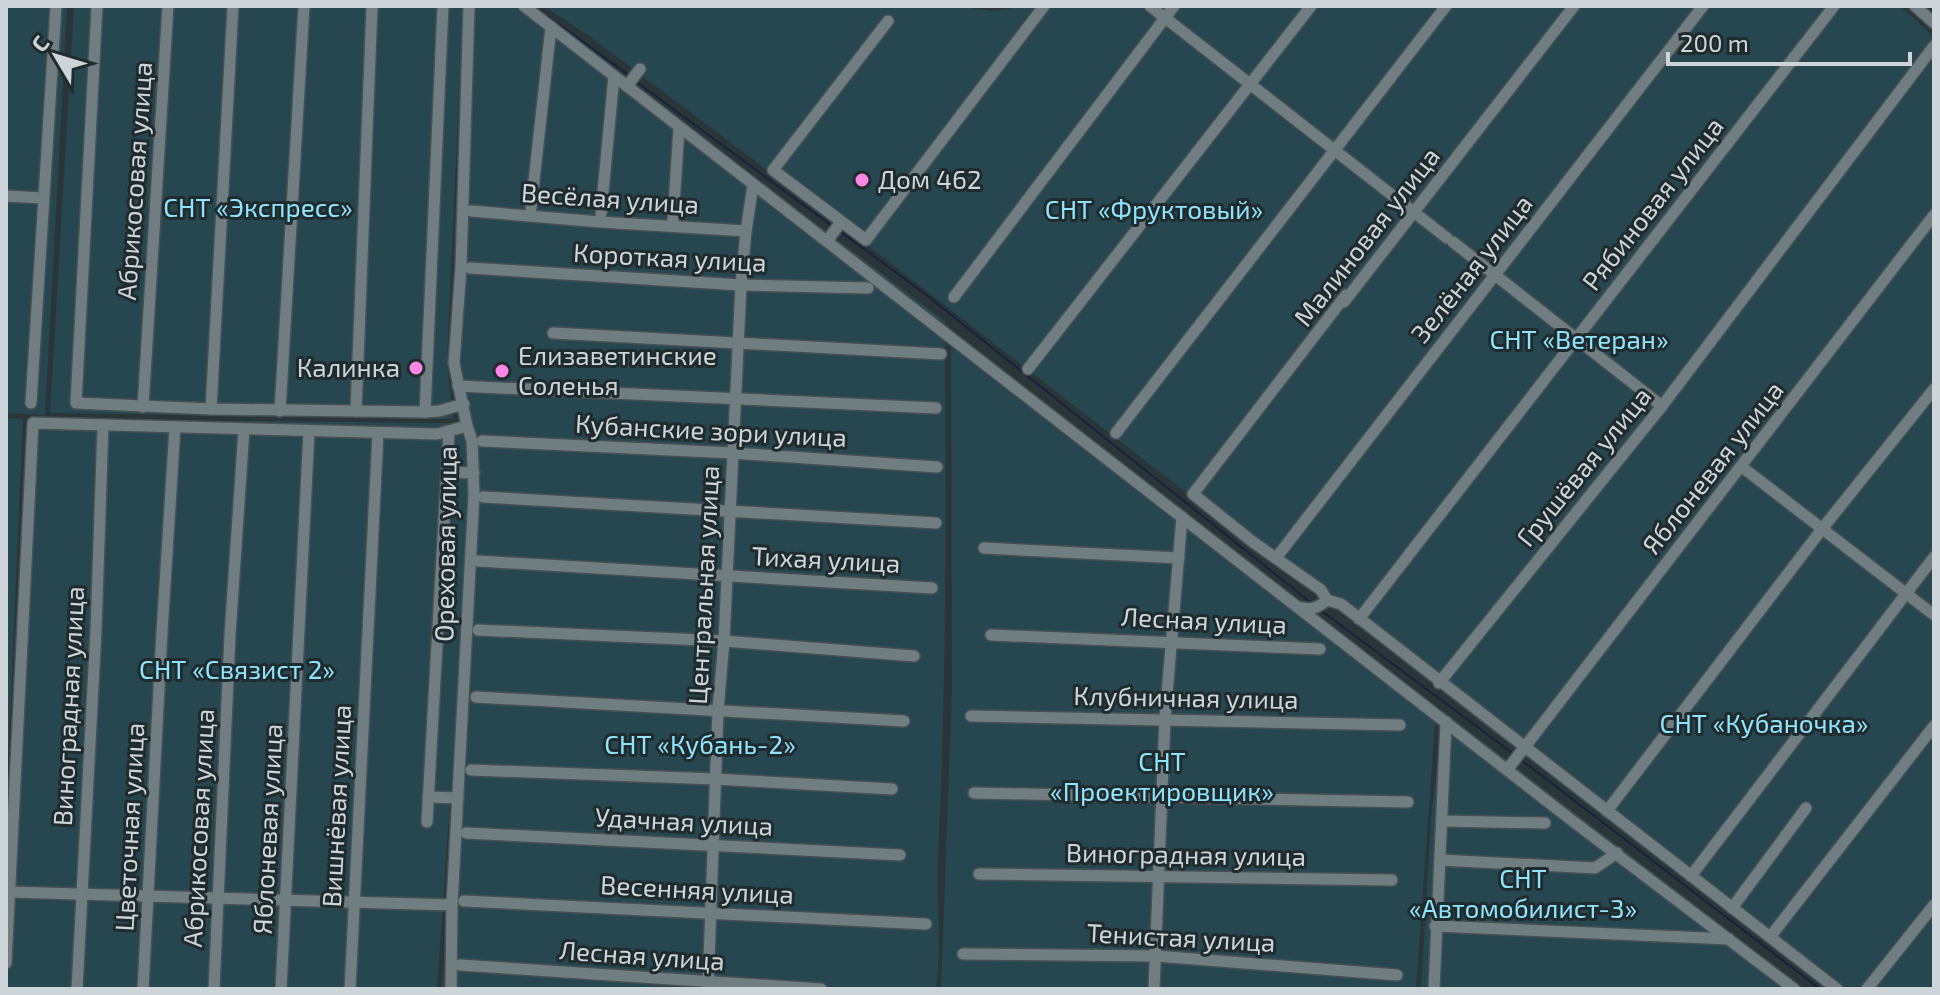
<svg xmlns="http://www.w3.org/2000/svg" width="1940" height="995" viewBox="0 0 1940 995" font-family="'Exo 2',sans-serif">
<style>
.green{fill:#264750}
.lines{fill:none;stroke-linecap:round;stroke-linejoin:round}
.stream{stroke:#162240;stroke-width:2}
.minor-casing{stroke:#475054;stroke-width:14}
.minor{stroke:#707d81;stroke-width:11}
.poi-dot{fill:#fc86e4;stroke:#202b2e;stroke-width:3}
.labels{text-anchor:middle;stroke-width:6;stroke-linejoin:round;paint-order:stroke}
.poi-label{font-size:26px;fill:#ced5d8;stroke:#202b2e;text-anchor:start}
.street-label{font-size:26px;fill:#ced5d8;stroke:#202b2e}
.park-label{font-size:26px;fill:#8fe4fd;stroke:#202b2e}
</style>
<rect width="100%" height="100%" fill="#2a3538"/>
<g class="green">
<path d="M6,6H67L45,415L6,413Z"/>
<path d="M74,6H463L447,362L453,419L50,413Z"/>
<path d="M466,6H528L945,321C946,499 947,677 938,855C936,900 942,945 936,989H442L454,826L472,442L458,421L452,348Z"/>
<path d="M544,6H949L995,11L1029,6H1900L1934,37V219L1571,692L1749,466L1934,221V989H1830L1645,849L893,265L589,36Z"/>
<path d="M951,347L1435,722L1416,989H941L952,690Z"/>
<path d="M6,418L23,419L6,815Z"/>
<path d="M29,419L454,423L470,447L453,759L437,989H6V866Z"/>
<path d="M1443,711L1804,989H1421L1431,819Z"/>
</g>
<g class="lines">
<g class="stream">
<path d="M534,6L630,76"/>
<path d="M638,83L832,226"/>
<path d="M841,232L925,294L1310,602"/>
<path d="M1323,612L1515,755"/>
<path d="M1520,759L1820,989"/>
</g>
<defs>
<g id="minor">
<path d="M97,6L76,403L211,409L425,412L439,411L464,404"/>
<path d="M524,6L1570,819L1794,989"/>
<path d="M1150,6L1447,238"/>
<path d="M1915,6L1934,23"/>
<path d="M888,21L773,170L866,240L1044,6"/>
<path d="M627,86L640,69"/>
<path d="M6,196L42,198"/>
<path d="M531,208L551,27"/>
<path d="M471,211L600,222L746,231"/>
<path d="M601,213L614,76"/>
<path d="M673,220L679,128"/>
<path d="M827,241L841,222"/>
<path d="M1453,242L1662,406"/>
<path d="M470,268L741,285L868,288"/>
<path d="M1346,295L1193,494L1253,542L1321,590L1327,600L1341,604L1837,989"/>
<path d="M954,297L1174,6"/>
<path d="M1344,302L1574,6"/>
<path d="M553,333L941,354"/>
<path d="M1028,369L1311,6"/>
<path d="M458,386L936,408"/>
<path d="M31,403L56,6"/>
<path d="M143,407L168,6"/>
<path d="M211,409L233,6"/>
<path d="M280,411L304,6"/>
<path d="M356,411L372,6"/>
<path d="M425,412L443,6"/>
<path d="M1116,433L1446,6"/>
<path d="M482,441L733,453L937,467"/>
<path d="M1742,467L1934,615"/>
<path d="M448,472L474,473"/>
<path d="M483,497L936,523"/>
<path d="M984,548L1179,558"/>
<path d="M1276,558L1703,6"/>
<path d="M478,561L932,588"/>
<path d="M1298,607C1310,610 1317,609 1327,600"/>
<path d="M1359,619L1834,6"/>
<path d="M478,630L724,641L914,656"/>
<path d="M991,635L1320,649"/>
<path d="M1439,683L1662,406L1934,46"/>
<path d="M476,697L904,721"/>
<path d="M971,716L1400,725"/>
<path d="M471,770L715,779L892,789"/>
<path d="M1507,770L1934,215"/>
<path d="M974,793L1408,802"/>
<path d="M428,797L458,798"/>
<path d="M1607,811L1822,529L1934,389"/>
<path d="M1442,821L1545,823"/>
<path d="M427,822L449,431"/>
<path d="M466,833L900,855"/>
<path d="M1440,860L1595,868L1617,853"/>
<path d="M979,874L1392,880"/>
<path d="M1691,876L1934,557"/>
<path d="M10,892L452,905"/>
<path d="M464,901L926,924"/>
<path d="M1732,908L1806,808"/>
<path d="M1435,926L1729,939"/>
<path d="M1770,937L1934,726"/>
<path d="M963,954L1156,956L1397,975"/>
<path d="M6,963L33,423L437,434L467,426"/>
<path d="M460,965L821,989"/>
<path d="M77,989L96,630L103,425"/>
<path d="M143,989L162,632L175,427"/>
<path d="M214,989L230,635L244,429"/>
<path d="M281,989L309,431"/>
<path d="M350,989L378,433"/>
<path d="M451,989L452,905L474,494L472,441L467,426L454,363L461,267L469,6"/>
<path d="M708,989L718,710L724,641L741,285L746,231L753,185"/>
<path d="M1154,989L1165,718L1182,517"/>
<path d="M1434,989L1446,722"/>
<path d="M1867,989L1934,905"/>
</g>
</defs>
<use href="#minor" class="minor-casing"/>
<use href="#minor" class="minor"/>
</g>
<g class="poi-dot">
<circle cx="862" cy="180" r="8"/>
<circle cx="416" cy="368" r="8"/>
<circle cx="502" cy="371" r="8"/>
</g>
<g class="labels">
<g class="poi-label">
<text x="878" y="189">Дом 462</text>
<text x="518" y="365">Елизаветинские<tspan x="518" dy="30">Соленья</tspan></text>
<text x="400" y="377" text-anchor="end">Калинка</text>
</g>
<g class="street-label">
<text transform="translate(135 181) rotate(-86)" y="9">Абрикосовая улица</text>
<text transform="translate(610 199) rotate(4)" y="9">Весёлая улица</text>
<text transform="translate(1653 204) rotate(-52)" y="9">Рябиновая улица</text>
<text transform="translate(1367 237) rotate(-52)" y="9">Малиновая улица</text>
<text transform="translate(670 258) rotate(3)" y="9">Короткая улица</text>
<text transform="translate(1472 269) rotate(-52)" y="9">Зелёная улица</text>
<text transform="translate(711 431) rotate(3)" y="9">Кубанские зори улица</text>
<text transform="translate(1584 467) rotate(-51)" y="9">Грушёвая улица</text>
<text transform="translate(1713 468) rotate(-52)" y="9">Яблоневая улица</text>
<text transform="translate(446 544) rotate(-89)" y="9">Ореховая улица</text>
<text transform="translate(826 560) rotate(3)" y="9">Тихая улица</text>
<text transform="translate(704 585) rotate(-87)" y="9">Центральная улица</text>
<text transform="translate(1204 621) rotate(3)" y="9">Лесная улица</text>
<text transform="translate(1186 698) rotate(1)" y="9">Клубничная улица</text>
<text transform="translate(69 706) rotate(-87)" y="9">Виноградная улица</text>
<text transform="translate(337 806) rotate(-87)" y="9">Вишнёвая улица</text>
<text transform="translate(684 822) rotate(3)" y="9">Удачная улица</text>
<text transform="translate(130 827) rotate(-87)" y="9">Цветочная улица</text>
<text transform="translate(199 828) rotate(-87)" y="9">Абрикосовая улица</text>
<text transform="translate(268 829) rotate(-87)" y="9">Яблоневая улица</text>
<text transform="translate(1186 855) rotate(1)" y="9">Виноградная улица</text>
<text transform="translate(697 890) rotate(3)" y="9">Весенняя улица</text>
<text transform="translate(1181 938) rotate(3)" y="9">Тенистая улица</text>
<text transform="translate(642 956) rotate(4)" y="9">Лесная улица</text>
</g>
<g class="park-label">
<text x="258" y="217">СНТ «Экспресс»</text>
<text x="1154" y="219">СНТ «Фруктовый»</text>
<text x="1579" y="349">СНТ «Ветеран»</text>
<text x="237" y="679">СНТ «Связист 2»</text>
<text x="1764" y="733">СНТ «Кубаночка»</text>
<text x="700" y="754">СНТ «Кубань-2»</text>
<text x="1162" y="771">СНТ<tspan x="1162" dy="30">«Проектировщик»</tspan></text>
<text x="1523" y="888">СНТ<tspan x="1523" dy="30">«Автомобилист-3»</tspan></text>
</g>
</g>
<rect width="1940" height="995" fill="none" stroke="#ced5d8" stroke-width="16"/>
<g transform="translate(56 56) rotate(308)" stroke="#202b2e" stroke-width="6" paint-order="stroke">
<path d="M0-6L14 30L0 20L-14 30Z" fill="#ced5d8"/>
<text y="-12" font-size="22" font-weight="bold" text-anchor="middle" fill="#ced5d8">С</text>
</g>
<path d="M1668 52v12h242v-12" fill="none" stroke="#ced5d8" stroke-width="4"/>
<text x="1680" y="52" font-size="24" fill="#ced5d8" stroke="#202b2e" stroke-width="6" paint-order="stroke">200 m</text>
</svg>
